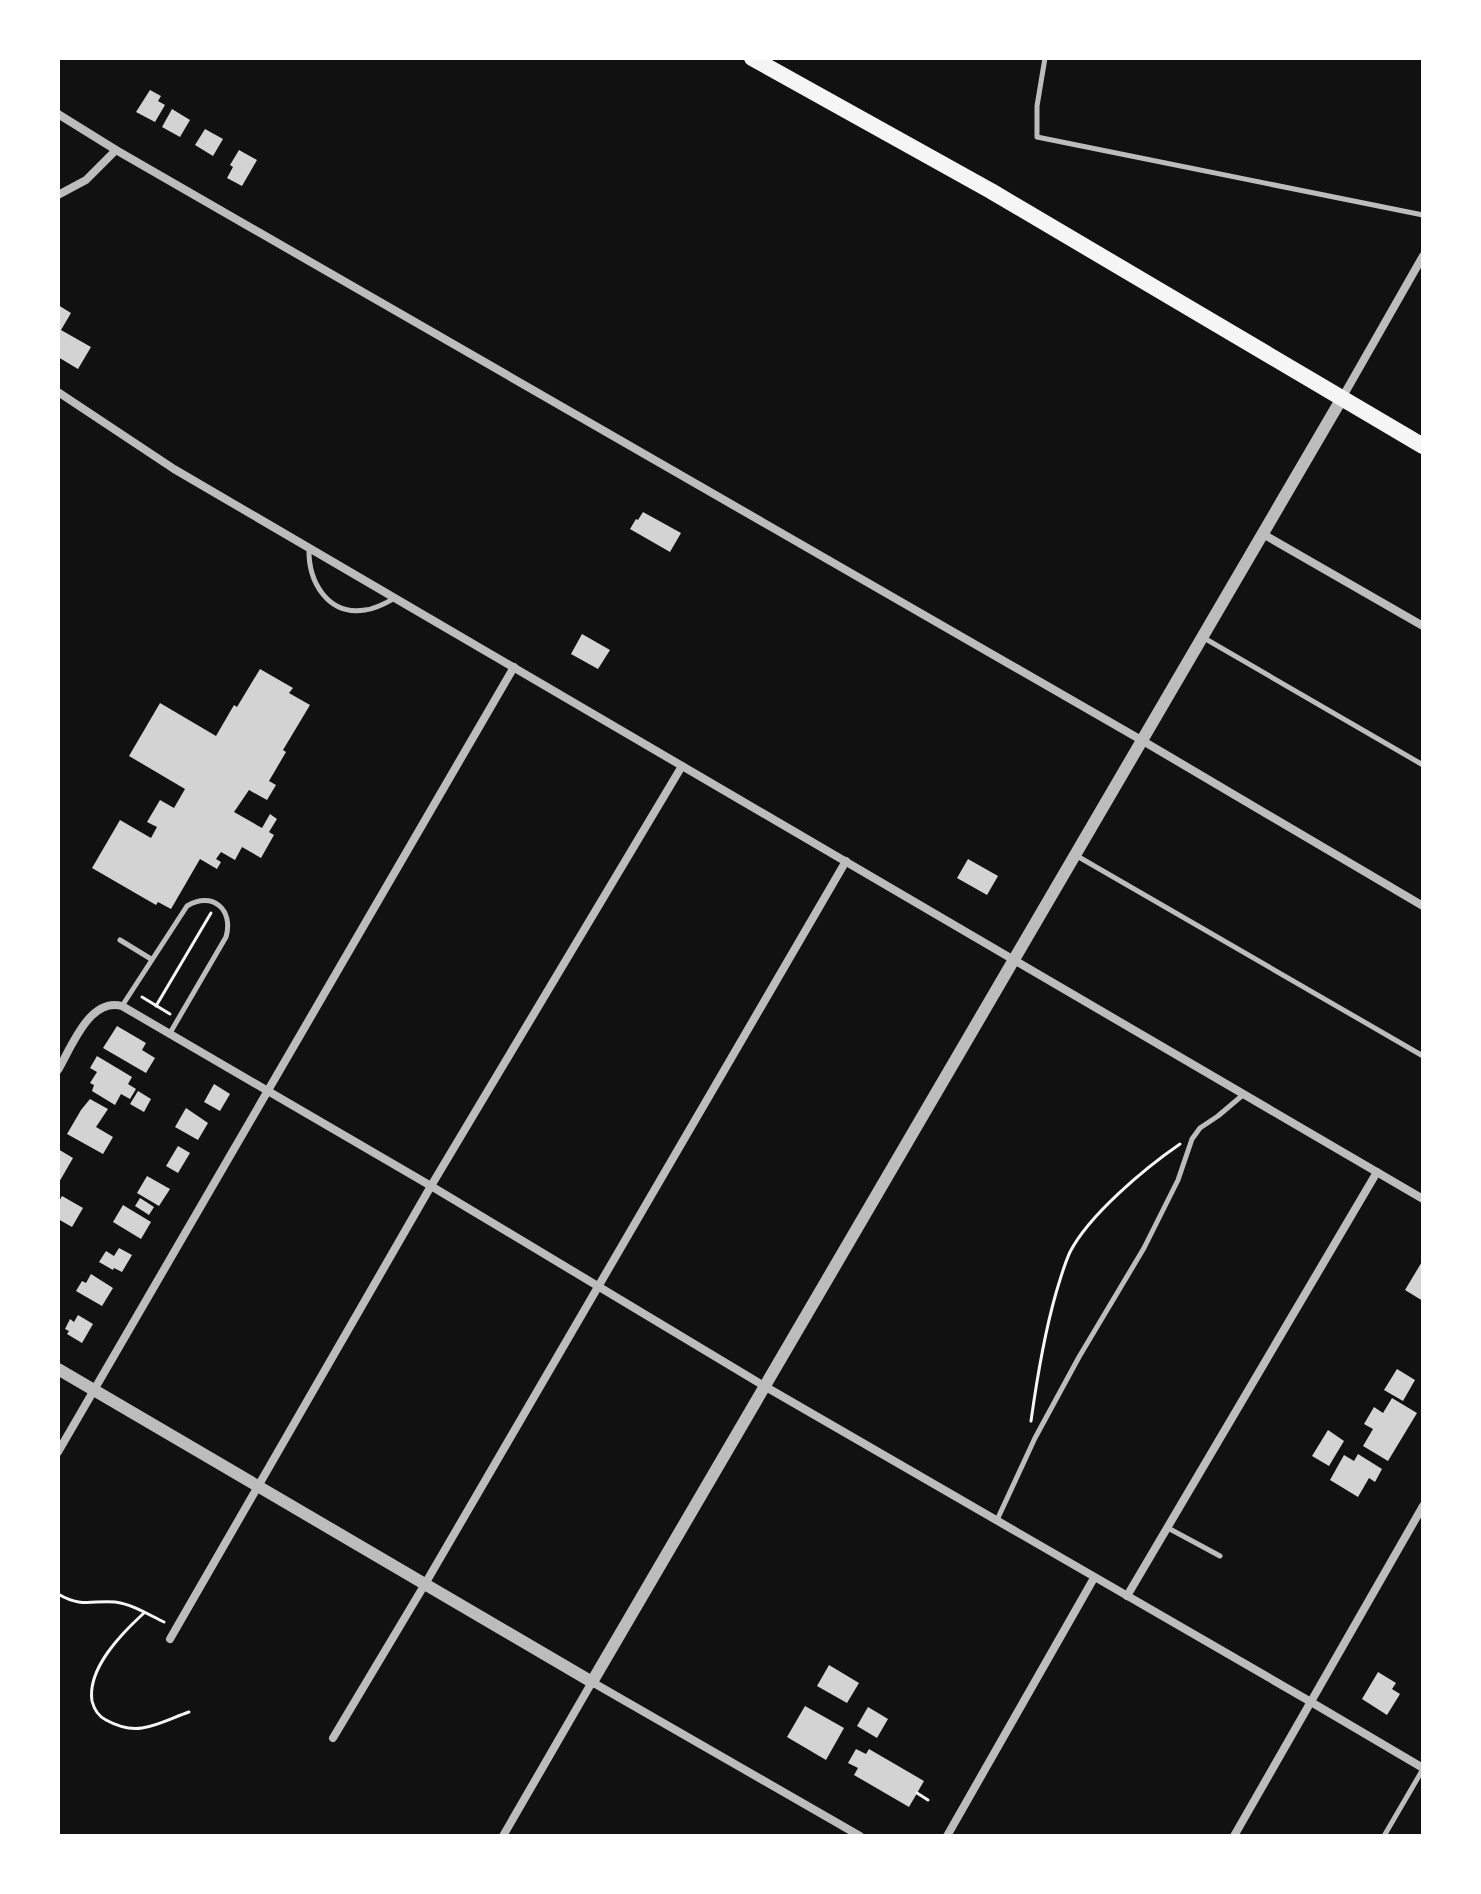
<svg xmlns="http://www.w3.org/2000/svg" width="1481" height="1894" viewBox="0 0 1481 1894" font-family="'Fira Sans',sans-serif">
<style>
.building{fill:#d3d3d3}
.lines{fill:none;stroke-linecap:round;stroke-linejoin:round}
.path{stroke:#f5f5f5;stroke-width:3}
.service{stroke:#bcbcbc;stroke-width:5}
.minor{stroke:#bcbcbc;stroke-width:8}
.tertiary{stroke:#bcbcbc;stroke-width:12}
.trunk{stroke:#f5f5f5;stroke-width:16}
</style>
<rect width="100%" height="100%" fill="#111"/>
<g class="building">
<path d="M150,90L161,96L158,101L165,105L155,122L136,112Z"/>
<path d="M172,109L190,120L180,137L162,127Z"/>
<path d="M205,129L223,139L213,156L195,145Z"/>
<path d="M239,150L257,160L242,186L227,178L233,167L230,165Z"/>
<path d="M58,305L71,313L61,330L91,347L78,369L58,357Z"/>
<path d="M643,512L681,533L670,552L630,529L636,519L638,520Z"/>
<path d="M582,634L610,650L598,669L571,654Z"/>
<path d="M260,669L293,688L289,693L310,705L283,750L286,752L269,781L276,785L267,800L249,790L234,812L262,828L270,814L277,819L269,832L274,835L261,858L242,847L235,860L221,852L216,859L221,862L217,869L200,859L171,909L158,902L156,905L92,868L120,820L151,838L157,827L147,822L160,800L174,808L185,789L129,756L160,703L216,736L234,705L237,707Z"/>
<path d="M968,859L998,876L987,895L957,878Z"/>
<path d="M117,1026L146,1043L142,1050L155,1058L146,1073L103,1048Z"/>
<path d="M97,1056L132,1077L128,1084L136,1089L130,1099L121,1094L115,1105L92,1091L94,1085L90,1083L97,1072L90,1068Z"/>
<path d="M214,1084L230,1094L220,1111L204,1102Z"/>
<path d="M138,1091L151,1099L144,1112L130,1104Z"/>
<path d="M90,1099L108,1109L96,1127L113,1137L103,1154L67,1134L81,1110Z"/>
<path d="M186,1108L208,1123L198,1140L175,1127Z"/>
<path d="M178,1146L190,1153L178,1173L166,1166Z"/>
<path d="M58,1149L73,1158L58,1184Z"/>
<path d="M147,1176L170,1189L159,1206L137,1193Z"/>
<path d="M62,1196L83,1208L72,1227L58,1219V1203Z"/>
<path d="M140,1198L154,1207L149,1215L135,1206Z"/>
<path d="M123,1205L151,1222L141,1239L113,1222Z"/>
<path d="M119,1248L132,1255L122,1272L114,1268L113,1270L99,1262L106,1251L114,1256Z"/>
<path d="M1423,1260V1301L1405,1290Z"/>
<path d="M91,1274L113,1288L102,1306L76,1291L82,1281L86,1283Z"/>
<path d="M78,1315L93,1324L82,1343L67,1334L69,1331L65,1329L70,1319L74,1322Z"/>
<path d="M1397,1369L1415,1380L1403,1401L1384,1390Z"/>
<path d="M1392,1398L1417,1413L1388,1461L1363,1446L1373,1429L1364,1424L1374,1407L1383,1413Z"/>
<path d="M1328,1430L1344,1441L1329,1466L1312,1456Z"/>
<path d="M1358,1454L1382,1469L1375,1482L1369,1478L1358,1497L1330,1480L1344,1455L1354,1461Z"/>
<path d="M829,1665L859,1683L847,1703L817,1686Z"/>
<path d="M1378,1672L1396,1683L1392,1689L1400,1694L1387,1715L1362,1699Z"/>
<path d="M805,1706L844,1728L826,1760L787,1737Z"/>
<path d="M868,1707L888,1719L877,1738L857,1726Z"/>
<path d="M856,1749L866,1754L869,1749L924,1781L909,1807L854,1775L858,1768L848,1763Z"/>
</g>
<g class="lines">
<g class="path">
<path d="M142,997L170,1014"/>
<path d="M156,1006L211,913"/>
<path d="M1031,1421C1037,1378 1044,1335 1056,1293C1060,1280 1064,1265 1070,1252C1089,1215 1145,1168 1180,1144"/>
<path d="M58,1594C82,1608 92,1600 115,1602C132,1604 149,1615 164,1622"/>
<path d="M144,1613C122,1633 87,1668 92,1701C94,1709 98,1716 106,1720C117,1726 129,1730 142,1728C157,1726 174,1717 189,1712"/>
<path d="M917,1793L928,1800"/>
</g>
<g class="service">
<path d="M1045,58L1037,106V137L1423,215"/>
<path d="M309,548C308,582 328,616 365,610C376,609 386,603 395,598"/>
<path d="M1204,638L1423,765"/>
<path d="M1077,856L1423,1056"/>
<path d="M120,940L151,959"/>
<path d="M122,1006L187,906C212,891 234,909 226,937L170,1033"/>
<path d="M997,1520L1035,1438L1079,1357L1144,1248L1178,1180L1192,1139L1200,1128L1218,1116L1244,1094"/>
<path d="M1168,1528L1220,1556"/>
<path d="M1384,1836L1423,1769"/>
</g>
<g class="minor">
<path d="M58,114L116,150L1143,741L1423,906"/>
<path d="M58,195L86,180L116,150"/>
<path d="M58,392L174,469L1423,1199"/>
<path d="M1342,398L1423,256"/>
<path d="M1263,534L1423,626"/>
<path d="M58,1070C72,1046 90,997 122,1006L431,1186L766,1387L1311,1702L1423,1768"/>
<path d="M58,1452L514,667"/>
<path d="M1127,1596L1377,1172"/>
<path d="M170,1639L431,1186L682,766"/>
<path d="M333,1738L425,1584L846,861"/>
<path d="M503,1836L592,1682L860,1836"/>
<path d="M947,1836L1094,1578"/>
<path d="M1234,1836L1423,1506"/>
</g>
<path class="tertiary" d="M58,1369L592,1682L1342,398"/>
<path class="trunk" d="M752,58L991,191L1423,446"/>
</g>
<rect width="1481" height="1894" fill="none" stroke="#ffffff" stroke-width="120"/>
</svg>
